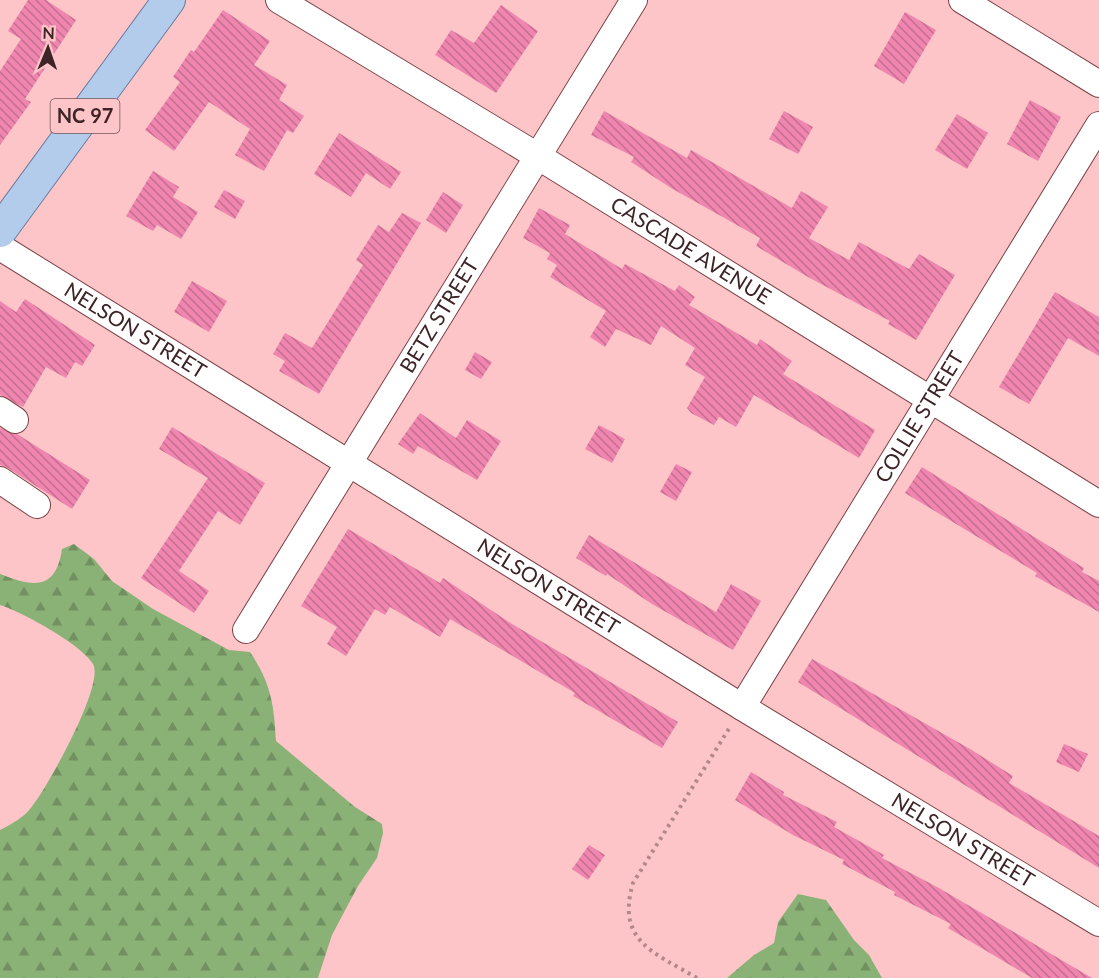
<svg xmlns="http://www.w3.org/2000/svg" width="1099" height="978" viewBox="0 0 1099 978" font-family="Lato,sans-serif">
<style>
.forest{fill:url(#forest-firs)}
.building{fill:url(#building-back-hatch)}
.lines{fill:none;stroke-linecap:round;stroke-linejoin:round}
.minor-casing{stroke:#7d4448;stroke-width:28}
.major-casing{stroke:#6a7b9e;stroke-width:34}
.path{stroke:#b4878a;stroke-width:4;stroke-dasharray:3 4.5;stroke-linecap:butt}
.minor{stroke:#fff;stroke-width:26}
.major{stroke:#b3ccec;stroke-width:32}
.labels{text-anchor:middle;stroke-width:4.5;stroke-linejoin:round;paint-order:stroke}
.shield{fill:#fdc5c8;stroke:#775457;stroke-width:1.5}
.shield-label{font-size:20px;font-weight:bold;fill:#3e2426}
.street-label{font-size:21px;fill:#3e2426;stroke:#fdc5c8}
</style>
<defs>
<pattern id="forest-firs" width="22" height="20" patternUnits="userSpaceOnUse" patternTransform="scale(1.5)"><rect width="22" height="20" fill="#8ab277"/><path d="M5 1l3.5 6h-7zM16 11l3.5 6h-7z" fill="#729161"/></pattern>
<pattern id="building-back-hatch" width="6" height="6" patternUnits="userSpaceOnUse" patternTransform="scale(1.5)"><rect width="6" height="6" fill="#f086b0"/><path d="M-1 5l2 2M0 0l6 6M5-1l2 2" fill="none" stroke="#c46d8f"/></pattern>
</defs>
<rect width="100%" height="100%" fill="#fdc5c8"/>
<g class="forest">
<path d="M74,544L94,559L112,581L153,609L229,650L250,652C271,683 274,704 276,741L355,807L382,824L383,833L377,858L358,886L332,935L318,978H0V830C12,824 25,817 33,805C48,786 105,684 93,664C81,644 22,612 0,605V574C33,587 56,591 62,549Z"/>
<path d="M798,894L826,900L854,940L869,955L882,978H727L754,955L774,943L778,922Z"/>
</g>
<g class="building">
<path d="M28,0H46L76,20L25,99L31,102L0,145V71L21,39L8,31Z"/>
<path d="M501,5L538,31L496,93L435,55L451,30L474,43Z"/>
<path d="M223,10L270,41L254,65L287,85L279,100L304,116L293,133L287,130L264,171L235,155L250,129L209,102L174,151L145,130L180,82L173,77L191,50L194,52Z"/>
<path d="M905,12L936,30L904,84L874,66Z"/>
<path d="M1030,100L1061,117L1038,161L1007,144Z"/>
<path d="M604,111L687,158L691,150L792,208L801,191L828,207L809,238L849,260L859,242L909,269L919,254L955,275L916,340L888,324L890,321L808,277L756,246L760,238L671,188L631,162L634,157L591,135Z"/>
<path d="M784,111L813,127L798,154L769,139Z"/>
<path d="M957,114L988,133L967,169L935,150Z"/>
<path d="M339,133L401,172L390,189L366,173L351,197L314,174Z"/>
<path d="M153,171L179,187L173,197L198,212L181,239L157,225L153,231L126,216Z"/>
<path d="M224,190L245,201L235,219L214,207Z"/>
<path d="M443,192L463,205L446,233L426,220Z"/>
<path d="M539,208L570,225L565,234L622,269L625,264L675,291L679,285L695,297L689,305L757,345L760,339L792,361L783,374L875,430L859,458L754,395L736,427L719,417L714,425L691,413L687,408L705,377L685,365L695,348L661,326L651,345L616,329L605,347L590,337L606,311L550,277L557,265L547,259L550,253L523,238Z"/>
<path d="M402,213L421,223L319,394L279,371L285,361L273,354L285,333L312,348L363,265L356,260L378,225L389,232Z"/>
<path d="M192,281L227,301L209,332L174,312Z"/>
<path d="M1055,292L1099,317V356L1068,338L1029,404L999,387Z"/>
<path d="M25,299L95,345L82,366L75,362L66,378L46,367L23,407L0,395V301L16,312Z"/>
<path d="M475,352L492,362L481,379L465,370Z"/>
<path d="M420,413L456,438L467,420L501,441L477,480L418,446L413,454L398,444Z"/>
<path d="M599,425L625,439L612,463L585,449Z"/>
<path d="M172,427L265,483L240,525L218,511L179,571L209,591L194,613L141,578L208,478L159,449Z"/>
<path d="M0,428L17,434L90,480L72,509L8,468L0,465Z"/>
<path d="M676,464L692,472L676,501L660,492Z"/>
<path d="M922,467L1084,568L1082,572L1099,581V612L1035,576L1037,573L905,493Z"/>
<path d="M348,529L440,583L443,578L512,624L678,722L662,748L573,696L575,693L450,619L440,637L390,607L385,615L375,609L346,656L327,644L337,627L301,606Z"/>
<path d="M589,535L716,612L731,584L761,601L733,650L652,604L607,574L606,576L576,558Z"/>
<path d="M812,659L970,749L1013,776L1009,783L1099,836V868L798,682Z"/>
<path d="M1064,744L1088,754L1079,772L1056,762Z"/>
<path d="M751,772L784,792L783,795L837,822L834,827L884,855L882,858L939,888L1092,978H1032L948,928L951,924L894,895L895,892L842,864L844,860L793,835L735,800Z"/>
<path d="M589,845L605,855L588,880L572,869Z"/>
</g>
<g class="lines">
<defs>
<g id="minor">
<path id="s1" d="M279,0L539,157L1099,504"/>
<path d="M962,0L1099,84"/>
<path id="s2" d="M0,247L742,707L1099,923"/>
<path d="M0,410L15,420"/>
<path d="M0,480L37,505"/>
<path id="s3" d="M246,630L634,0"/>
<path id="s4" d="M742,707L1099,125"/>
</g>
<path id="major" d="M0,231L169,0"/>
</defs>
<use href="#minor" class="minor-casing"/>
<use href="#major" class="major-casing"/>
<path class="path" d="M697,978C653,952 616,941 633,883L730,727"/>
<use href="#minor" class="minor"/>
<use href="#major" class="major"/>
</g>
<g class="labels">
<rect class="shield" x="50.5" y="99" width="69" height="34" rx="4.5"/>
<g class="shield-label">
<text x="85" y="123">NC 97</text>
</g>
<g class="street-label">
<text dy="7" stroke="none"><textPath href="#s1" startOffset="482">CASCADE AVENUE</textPath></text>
<text dy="7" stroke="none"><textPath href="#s3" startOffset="369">BETZ STREET</textPath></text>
<text dy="7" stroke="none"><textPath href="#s2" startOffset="159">NELSON STREET</textPath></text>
<text dy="7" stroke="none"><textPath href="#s4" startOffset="340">COLLIE STREET</textPath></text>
<text dy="7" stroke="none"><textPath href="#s2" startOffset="645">NELSON STREET</textPath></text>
<text dy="7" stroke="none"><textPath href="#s2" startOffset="1131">NELSON STREET</textPath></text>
</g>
</g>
<g transform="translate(48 48) rotate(2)" stroke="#fdc5c8" stroke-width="4.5" paint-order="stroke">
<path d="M0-4.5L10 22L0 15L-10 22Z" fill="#3e2426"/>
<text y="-9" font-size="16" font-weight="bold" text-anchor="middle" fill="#3e2426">N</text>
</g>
</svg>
